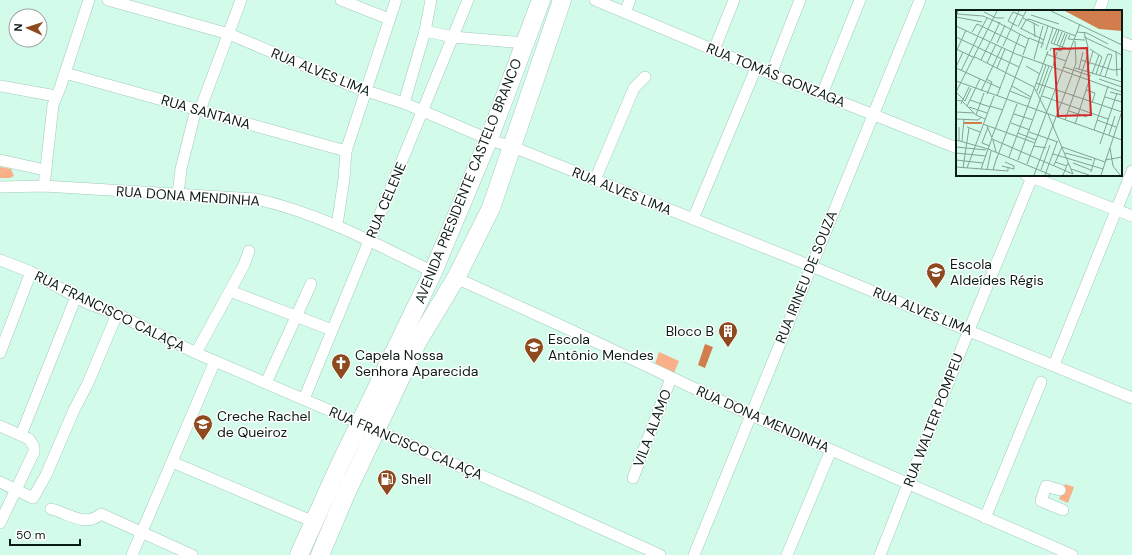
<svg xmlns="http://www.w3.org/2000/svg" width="1132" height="555" viewBox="0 0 1132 555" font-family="'DM Sans',sans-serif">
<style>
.green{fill:#f9af88}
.water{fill:#d27d4e}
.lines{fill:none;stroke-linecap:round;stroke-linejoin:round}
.minor-casing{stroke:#a2caba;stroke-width:12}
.primary-casing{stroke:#a2caba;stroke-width:19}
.minor{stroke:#fff;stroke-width:11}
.primary{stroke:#fff;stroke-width:18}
.labels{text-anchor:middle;stroke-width:3;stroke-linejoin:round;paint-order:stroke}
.street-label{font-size:14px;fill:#0c1b16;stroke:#fff}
.poi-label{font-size:14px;fill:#0c1b16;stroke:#fff;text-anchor:start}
.inset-river{fill:none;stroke:#d27d4e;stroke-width:2}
.inset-road{fill:none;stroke:#83a195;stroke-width:1}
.view{fill:#d62828;fill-opacity:0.15;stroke:#d62828;stroke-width:2}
.inset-edge{fill:none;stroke:#0c1b16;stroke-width:2}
</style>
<rect width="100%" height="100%" fill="#d2fbea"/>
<g class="green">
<path d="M0,167L11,169L14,176L10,178H0Z"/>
<path d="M659,352L679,361L674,373L655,364Z"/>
<path d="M1065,484L1074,487L1068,503L1059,499Z"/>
</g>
<path class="water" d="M705,344L713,347L705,368L698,365Z"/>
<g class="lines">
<defs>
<g id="minor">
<path d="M108,0L229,34L357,88L404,103L488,139L523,151L811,266L1132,398"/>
<path d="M341,0L389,19"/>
<path d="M595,0L771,74L957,148"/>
<path d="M1099,11L1103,0"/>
<path d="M625,12L630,0"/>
<path d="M425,31L453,37L525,43"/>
<path d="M1121,42L1132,46"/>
<path d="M714,50L734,0"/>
<path d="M65,73L346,151"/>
<path d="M771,74L800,0"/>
<path d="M0,86L56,96"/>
<path d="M822,94L860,0"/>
<path d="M404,103L425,31L431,0"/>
<path d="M200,110L241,0"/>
<path d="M0,160L45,170"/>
<path d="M1026,175L1132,216"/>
<path d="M595,180L634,88L645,77"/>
<path d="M44,186L53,105L60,88L89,0"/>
<path d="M0,187L44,186L256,199C319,213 376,244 433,272"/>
<path d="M178,194L181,169L196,109"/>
<path d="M693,219L756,68"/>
<path d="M337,225L344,179L346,151L396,0"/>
<path d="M0,260L31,272L87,303L117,314L196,353L531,497L660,555"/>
<path d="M456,278L564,327L751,415L1072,555"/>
<path d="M230,291L332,330"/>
<path d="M0,353L31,272"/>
<path d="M196,353L244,265L249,251"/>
<path d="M1054,365L1132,171"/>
<path d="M266,383L311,284"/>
<path d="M304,399L468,0"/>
<path d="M0,426L29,439L34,447V452L0,523"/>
<path d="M21,435L76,297"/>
<path d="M172,462L314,522"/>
<path d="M633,478L671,378"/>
<path d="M0,482L33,498L46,475L74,410L88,383L117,314"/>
<path d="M1060,490L1046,486L1041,501L1063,510"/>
<path d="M51,509C69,513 84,528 101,514L192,555"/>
<path d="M985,518L1041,382"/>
<path d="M132,555L215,361"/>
<path d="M694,555L920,0"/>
<path d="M787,555L831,450"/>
<path d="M880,555L969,330L1033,175"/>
</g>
<g id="primary">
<path d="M299,555L341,462L433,272L492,131L541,0"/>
<path d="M320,555L345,496L418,341L456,278L491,208L562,0"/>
</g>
</defs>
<use href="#minor" class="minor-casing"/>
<use href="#primary" class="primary-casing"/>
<use href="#minor" class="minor"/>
<use href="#primary" class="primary"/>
</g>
<defs>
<symbol id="school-pin" viewBox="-11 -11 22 30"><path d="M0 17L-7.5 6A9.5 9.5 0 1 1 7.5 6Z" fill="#8e491f" stroke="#fff"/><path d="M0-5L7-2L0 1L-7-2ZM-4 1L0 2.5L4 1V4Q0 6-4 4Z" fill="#fff"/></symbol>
<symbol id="building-pin" viewBox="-11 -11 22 30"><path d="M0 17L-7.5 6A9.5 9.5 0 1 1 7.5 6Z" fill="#8e491f" stroke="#fff"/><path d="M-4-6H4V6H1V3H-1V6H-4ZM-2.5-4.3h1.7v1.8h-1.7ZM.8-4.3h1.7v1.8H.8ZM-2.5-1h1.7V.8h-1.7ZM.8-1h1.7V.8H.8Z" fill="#fff"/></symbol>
<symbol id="church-pin" viewBox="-11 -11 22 30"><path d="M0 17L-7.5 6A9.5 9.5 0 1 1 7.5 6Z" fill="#8e491f" stroke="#fff"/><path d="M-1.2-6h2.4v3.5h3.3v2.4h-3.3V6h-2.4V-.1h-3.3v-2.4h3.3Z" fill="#fff"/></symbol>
<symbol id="fuel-pin" viewBox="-11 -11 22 30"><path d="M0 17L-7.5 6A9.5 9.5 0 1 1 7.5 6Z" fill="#8e491f" stroke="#fff"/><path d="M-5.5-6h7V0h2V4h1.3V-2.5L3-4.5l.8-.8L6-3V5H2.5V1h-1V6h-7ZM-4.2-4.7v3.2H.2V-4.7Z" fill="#fff"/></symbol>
</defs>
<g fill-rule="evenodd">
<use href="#school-pin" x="925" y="261" width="22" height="30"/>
<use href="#building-pin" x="717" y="320" width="22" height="30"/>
<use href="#school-pin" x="523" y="336" width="22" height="30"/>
<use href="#church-pin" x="330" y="352" width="22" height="30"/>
<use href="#school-pin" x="192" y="413" width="22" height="30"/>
<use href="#fuel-pin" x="376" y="468" width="22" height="30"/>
</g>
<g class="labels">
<g class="street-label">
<text transform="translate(321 72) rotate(22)" y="5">RUA ALVES LIMA</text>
<text transform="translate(776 75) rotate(22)" y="5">RUA TOMÁS GONZAGA</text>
<text transform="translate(206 112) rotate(16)" y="5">RUA SANTANA</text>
<text transform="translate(468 181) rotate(-68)" y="5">AVENIDA PRESIDENTE CASTELO BRANCO</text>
<text transform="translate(622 191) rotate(22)" y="5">RUA ALVES LIMA</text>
<text transform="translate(188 196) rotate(4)" y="5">RUA DONA MENDINHA</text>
<text transform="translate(386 200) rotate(-67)" y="5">RUA CELENE</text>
<text transform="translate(806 277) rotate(-68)" y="5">RUA IRINEU DE SOUZA</text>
<text transform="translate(110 311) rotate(26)" y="5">RUA FRANCISCO CALAÇA</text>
<text transform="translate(923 311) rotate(22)" y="5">RUA ALVES LIMA</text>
<text transform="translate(763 419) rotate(24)" y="5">RUA DONA MENDINHA</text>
<text transform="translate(933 420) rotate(-69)" y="5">RUA WALTER POMPEU</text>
<text transform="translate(652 428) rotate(-69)" y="5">VILA ALAMO</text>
<text transform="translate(406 443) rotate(23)" y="5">RUA FRANCISCO CALAÇA</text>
</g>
<g class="poi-label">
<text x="950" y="269">Escola<tspan x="950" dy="16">Aldeídes Régis</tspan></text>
<text x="714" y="336" text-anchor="end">Bloco B</text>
<text x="548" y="344">Escola<tspan x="548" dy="16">Antônio Mendes</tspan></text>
<text x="355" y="360">Capela Nossa<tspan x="355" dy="16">Senhora Aparecida</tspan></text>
<text x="217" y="421">Creche Rachel<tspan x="217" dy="16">de Queiroz</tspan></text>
<text x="401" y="484">Shell</text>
</g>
</g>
<g transform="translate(956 10)">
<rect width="166" height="166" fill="#d2fbea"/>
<path d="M109,1H166V21L143,19Z" fill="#d27d4e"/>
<path class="inset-river" d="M8,113H26"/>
<path class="inset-road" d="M2,1L1,4L27,6L43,13M95,1L166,35M28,2L40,8H48M75,5L103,14M0,7L26,12M67,8L83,16M41,12L73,29M78,13L79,27M0,16L60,44L166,82M61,16L52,11L57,2L67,6M62,17L70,1M64,18L88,30M65,19L70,10L73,9L120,26M101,19L95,33L115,40M16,22L21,14L50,28M121,22L131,23L152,34M22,25L31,8M114,25L112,29L129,30M0,27L63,57M128,27L166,45M50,28L70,38M73,28L88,34M35,31L44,12M41,33L49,15M98,34L103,20M101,35L106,22M47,36L63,1M85,38L92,16M103,38L109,23M0,39L19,48M134,39L146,47L140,64M90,40L97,18M94,41L95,38L105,41L111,24M160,41L161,66M0,42L10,20M57,42L64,24M90,44L110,51M67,45L73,28M19,47L78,77L91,103M78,49L87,16M25,50L34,32M125,50L157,60L166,59M31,53L40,34M70,56L84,64M97,56L101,42M0,57L7,42M108,57L135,66M0,58L44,78M41,58L49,39M119,58L166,72M123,59L127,42M5,61L22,26M131,61L137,41M116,64L120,53L119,31M136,64L143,45M166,64V51M144,65L152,44L156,45L149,67M30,69L36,72L31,84M143,69L166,77M0,71L166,130M80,73L166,102M56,76L75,87M130,80L139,83L136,93M25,81L46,37M54,81L74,89M81,81L90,55M0,82L41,1M0,82L9,91L15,78M154,82L166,85M83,84L93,56M41,86L57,43M86,86L152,109M149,87L166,92M0,90L6,91L20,105L29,109M14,90L34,97M5,94L13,77M11,96L24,69M34,96L47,100M13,97L31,103M113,101L131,107M0,102L18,103M58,104L77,110M92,104L117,164M20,105L28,83M0,109L22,110L26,107M109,110L131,47L132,37L128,22M141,110L160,117M55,113L74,120M27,114L79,133M119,114L133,71M11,117L24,122M32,117L26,133L34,136M138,120L152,76M73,122L102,132M62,123L80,130M153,125L159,106M36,127L67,47M36,129L117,164M0,130L32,139L95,165M37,130L40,142M3,131V117M6,131L8,109M166,131V150M144,134L161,83M78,136L90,138M0,137L30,140M154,138L157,156L164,165M0,143L30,146M109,143L136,150M97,144L147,159M53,147L92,41M41,148L61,94M0,150L27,153M62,150L96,57M149,150L166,147M99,152L111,156M117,153L135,160M71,154L124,14M98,155L106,137L149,152M46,156L58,159V156L49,152M0,157L52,161V157M7,158L13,118M11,158L38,86M25,159L36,128L31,116M115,159L133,165M31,160L35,141M37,160L41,147M85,160L94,135M135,162L139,148M78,165L116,65M89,165L101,132M107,165L112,153M145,165L166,101"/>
<path class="view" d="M131,38L135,105L102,106L98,39Z"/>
<rect width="166" height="166" class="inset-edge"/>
</g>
<g transform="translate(28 28) rotate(273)"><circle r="19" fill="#ffffff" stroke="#9ea4a2"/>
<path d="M0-3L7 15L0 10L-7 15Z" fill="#8e491f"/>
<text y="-6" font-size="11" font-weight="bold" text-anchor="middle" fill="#0c1b16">N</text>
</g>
<path d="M10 539v6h70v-6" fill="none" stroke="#0c1b16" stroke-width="2"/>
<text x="16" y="539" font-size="12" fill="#0c1b16" stroke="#ffffff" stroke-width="3" paint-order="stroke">50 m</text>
</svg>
